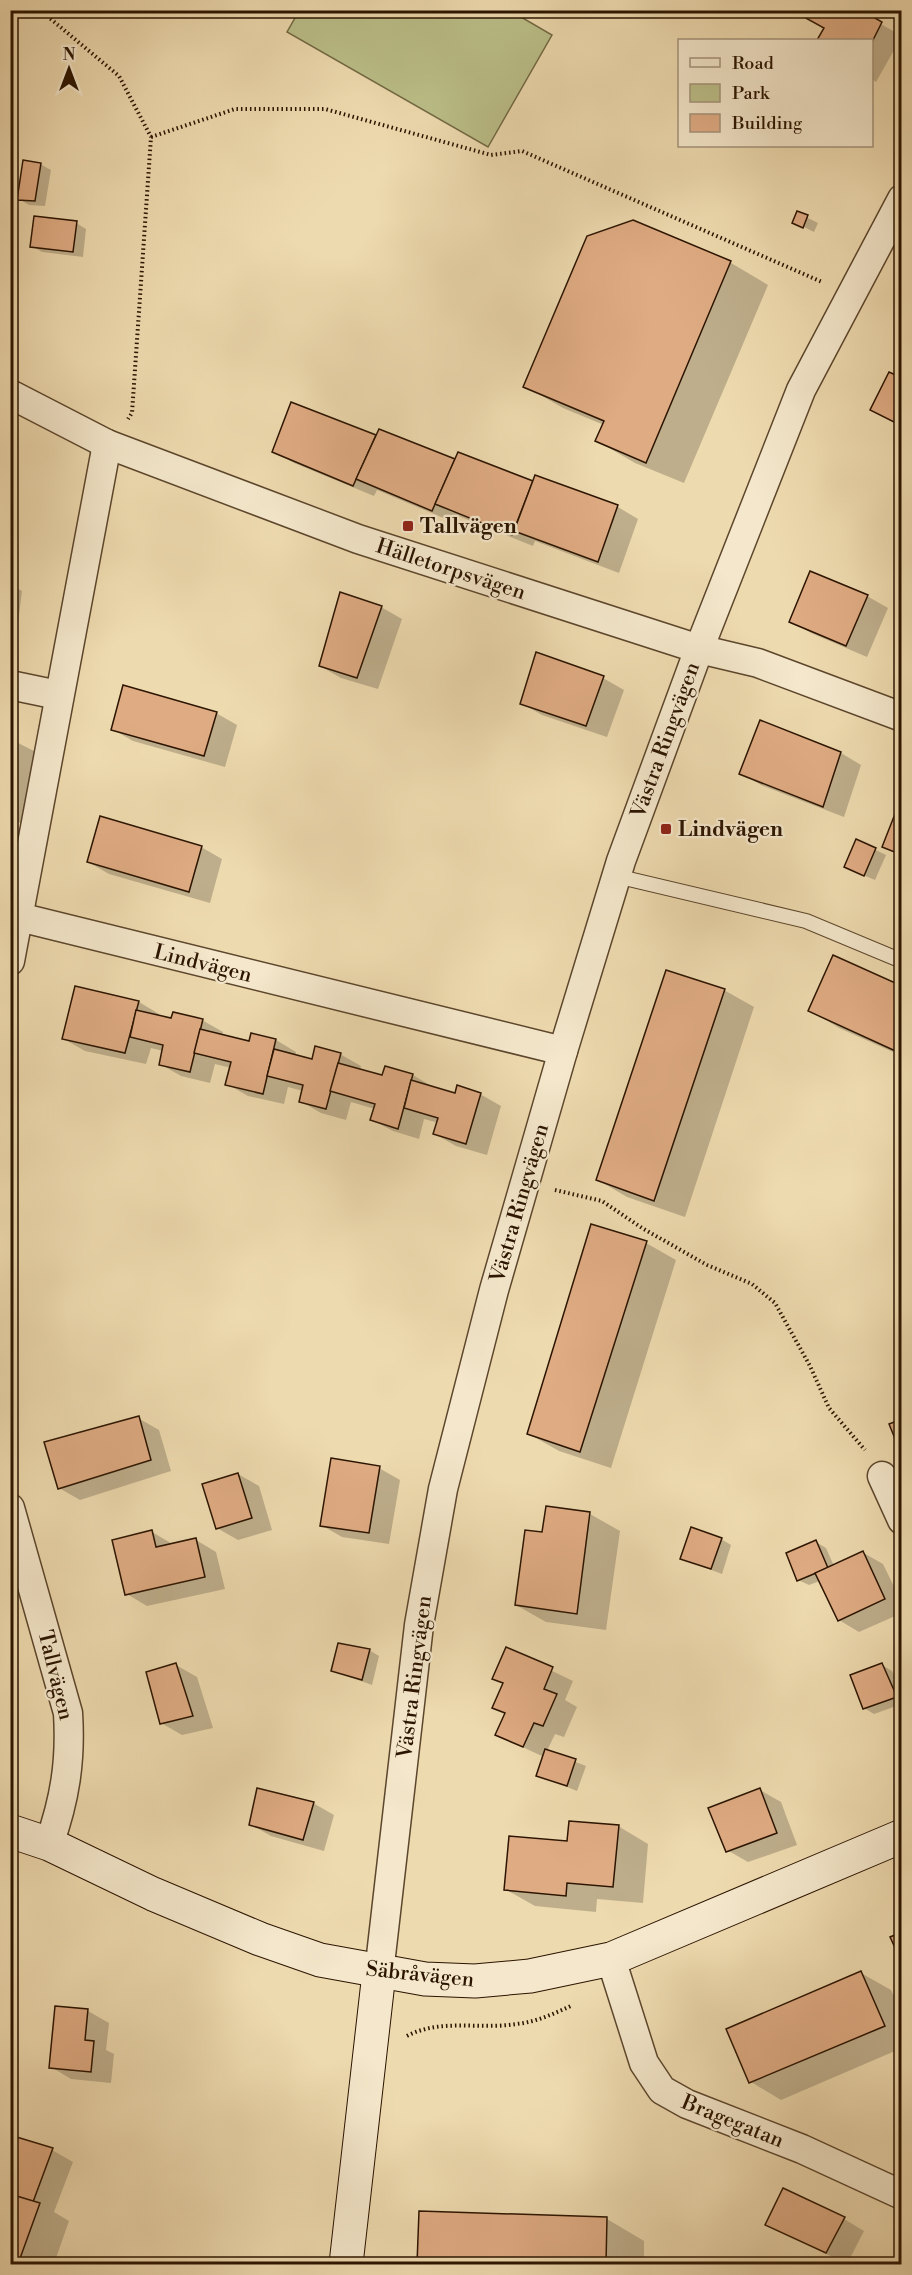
<svg xmlns="http://www.w3.org/2000/svg" width="912" height="2275" viewBox="0 0 912 2275" font-family="'Libre Bodoni',serif">
<style>
.green{fill:#bbbf89;stroke:#736a44;stroke-width:1.5}
.shadow{fill:#0003}
.building{fill:#dfab83;stroke:#2b1400;stroke-width:1.5}
.lines{fill:none;stroke-linecap:round;stroke-linejoin:round}
.lane-casing{stroke:#5c462c;stroke-width:16}
.street-casing{stroke:#5c462c;stroke-width:31}
.secondary-casing{stroke:#2b1400;stroke-width:35}
.path{stroke:#2b1400;stroke-width:4;stroke-dasharray:1.5 3;stroke-linecap:butt}
.lane{stroke:#f4e7cb;stroke-width:14}
.street{stroke:#f4e7cb;stroke-width:28}
.secondary{stroke:#f4e7cb;stroke-width:33}
.poi-dot{fill:#8f2418;stroke:#f4e7cb;stroke-width:2}
.labels{text-anchor:middle;stroke-width:4.5;stroke-linejoin:round;paint-order:stroke}
.poi-label{font-size:21px;font-weight:bold;fill:#2b1400;stroke:#f4e7cb;text-anchor:start}
.street-label{font-size:21px;fill:#2b1400;stroke:#f4e7cb}
</style>
<rect width="100%" height="100%" fill="#eedaaf"/>
<filter id="stains"><feTurbulence type="fractalNoise" baseFrequency=".00333" numOctaves="4"/><feColorMatrix values="0 0 0 0 .2 0 0 0 0 .09 0 0 0 0 .02 0 0 0 .5 -.17"/></filter>
<radialGradient id="worn" r=".72"><stop offset=".6" stop-color="#630" stop-opacity="0"/><stop offset="1" stop-color="#630" stop-opacity=".3"/></radialGradient>
<path class="green" d="M509,10L552,35L488,147L287,32L299,11Z"/>
<g class="shadow">
<path d="M796,10H867L865,15L902,36L876,82L872,79V40H819L826,28Z"/>
<path d="M40,164L51,170L45,206L29,205L19,199Z"/>
<path d="M798,213L818,223L814,232L794,222Z"/>
<path d="M633,221L731,263L768,285L684,483L635,463L597,441L604,425L563,408L525,386Z"/>
<path d="M76,223L86,229L83,257L42,252L32,246Z"/>
<path d="M292,404L377,437L534,483L536,477L618,507L638,519L619,573L535,541L533,546L456,515L453,522L377,490L374,496L294,463L273,451Z"/>
<path d="M10,584L22,591L17,631L10,629Z"/>
<path d="M867,596L888,608L867,657L811,633L791,621Z"/>
<path d="M381,607L402,619L378,689L341,678L320,666Z"/>
<path d="M537,654L603,678L624,690L607,737L542,715L521,703Z"/>
<path d="M216,713L237,725L225,767L133,741L112,729Z"/>
<path d="M761,722L841,753L861,765L844,817L761,785L741,773Z"/>
<path d="M10,739L36,752L21,823L10,821Z"/>
<path d="M857,841L886,855L875,880L856,872Z"/>
<path d="M201,847L222,859L210,903L109,874L88,862Z"/>
<path d="M76,988L139,1002L159,1014L158,1017L172,1020H202L223,1032L222,1036L250,1042L276,1040L296,1052L295,1056L313,1061L340,1054L361,1066L360,1071L383,1077L413,1075L433,1087L456,1094H480L501,1106L487,1155L456,1146L435,1134L439,1123L424,1119L419,1139L393,1131L372,1120L375,1109L351,1102L346,1120L321,1113L300,1101L303,1091L288,1087L284,1104L248,1096L227,1084L231,1068L215,1064L210,1083L181,1076L160,1064L163,1051L151,1048L146,1064L85,1051L64,1039Z"/>
<path d="M902,988V1056L839,1028L810,1010Z"/>
<path d="M724,990L754,1007L685,1217L627,1197L598,1180Z"/>
<path d="M646,1243L676,1260L611,1468L559,1451L529,1434Z"/>
<path d="M138,1418L159,1430L171,1471L80,1500L59,1488Z"/>
<path d="M379,1468L400,1480L389,1544L342,1537L321,1525Z"/>
<path d="M238,1474L259,1486L272,1530L238,1540L217,1528Z"/>
<path d="M590,1514L620,1531L606,1630L546,1622L516,1605Z"/>
<path d="M152,1532L174,1545L196,1540L216,1552L225,1589L147,1606L127,1594Z"/>
<path d="M721,1539L731,1545L722,1574L682,1559Z"/>
<path d="M816,1542L826,1548L834,1566L862,1552L883,1564L902,1603V1613L859,1632L839,1620L820,1581L809,1585L798,1580Z"/>
<path d="M507,1649L573,1681L565,1700L577,1707L564,1737L555,1734L547,1751L586,1766L577,1791L538,1775L544,1757L497,1735L506,1714L494,1707L504,1684L494,1678Z"/>
<path d="M369,1650L379,1656L372,1685L333,1671Z"/>
<path d="M176,1665L197,1677L213,1728L182,1735L161,1723Z"/>
<path d="M882,1665L892,1671L902,1692V1704L874,1714L864,1708Z"/>
<path d="M760,1790L781,1802L797,1845L748,1862L727,1850Z"/>
<path d="M313,1803L334,1815L324,1851L271,1836L250,1824Z"/>
<path d="M618,1826L648,1844L643,1903L597,1899L596,1912L535,1906L505,1889L568,1843Z"/>
<path d="M861,1973L891,1990L902,2014V2048L781,2100L751,2082L728,2030Z"/>
<path d="M57,2007L88,2011L109,2023L106,2050L114,2054L111,2083L71,2079L51,2067Z"/>
<path d="M11,2137L52,2150L73,2162L54,2212L69,2221L54,2264H10Z"/>
<path d="M421,2212L607,2219L644,2241V2264H419Z"/>
<path d="M844,2219L864,2231L847,2264L767,2225Z"/>
</g>
<g class="building">
<path d="M861,10L882,22L872,42L817,40L824,28L793,11Z"/>
<path d="M23,160L41,163L35,201L17,200Z"/>
<path d="M797,211L808,215L803,228L792,223Z"/>
<path d="M34,216L77,221L73,252L30,247Z"/>
<path d="M633,220L731,261L646,463L595,441L604,421L523,387L587,236Z"/>
<path d="M889,372L902,378V426L870,410Z"/>
<path d="M291,402L376,435L353,486L272,452Z"/>
<path d="M379,429L455,459L432,511L356,479Z"/>
<path d="M458,452L533,481L512,535L435,504Z"/>
<path d="M535,475L618,505L598,562L514,531Z"/>
<path d="M810,571L868,595L846,646L789,622Z"/>
<path d="M340,592L382,606L357,678L319,666Z"/>
<path d="M536,652L604,676L586,726L520,704Z"/>
<path d="M123,685L217,712L204,756L111,730Z"/>
<path d="M760,720L841,752L823,807L739,774Z"/>
<path d="M10,738L16,739L10,766Z"/>
<path d="M902,796V855L882,847Z"/>
<path d="M100,816L202,846L189,892L87,862Z"/>
<path d="M856,839L876,848L864,876L844,867Z"/>
<path d="M833,955L902,986V1054L808,1011Z"/>
<path d="M666,970L725,989L654,1201L596,1180Z"/>
<path d="M75,986L139,1001L125,1053L62,1039Z"/>
<path d="M136,1010L171,1018L173,1012L203,1019L190,1072L159,1065L163,1045L130,1037Z"/>
<path d="M200,1029L249,1041L251,1033L276,1039L263,1094L225,1085L231,1062L194,1053Z"/>
<path d="M315,1046L341,1053L326,1109L299,1102L303,1085L267,1076L274,1049L312,1059Z"/>
<path d="M338,1063L382,1075L385,1066L413,1074L398,1129L370,1120L375,1104L330,1091Z"/>
<path d="M411,1080L455,1093L457,1085L481,1093L466,1144L433,1134L438,1118L404,1108Z"/>
<path d="M591,1224L647,1241L580,1452L527,1434Z"/>
<path d="M139,1416L151,1460L58,1489L44,1442Z"/>
<path d="M902,1419V1456L889,1424Z"/>
<path d="M331,1458L380,1466L369,1533L320,1526Z"/>
<path d="M238,1473L252,1518L216,1529L202,1484Z"/>
<path d="M546,1506L590,1512L577,1614L515,1605L525,1530L542,1532Z"/>
<path d="M691,1527L722,1538L711,1569L680,1559Z"/>
<path d="M152,1530L156,1547L196,1538L205,1577L125,1595L112,1540Z"/>
<path d="M816,1540L828,1568L797,1581L786,1553Z"/>
<path d="M863,1551L885,1599L838,1621L815,1573Z"/>
<path d="M338,1643L370,1649L362,1680L331,1671Z"/>
<path d="M506,1647L553,1667L544,1689L557,1694L543,1726L534,1723L523,1747L495,1735L505,1713L492,1708L503,1683L492,1679Z"/>
<path d="M176,1663L193,1716L160,1724L146,1672Z"/>
<path d="M882,1663L897,1697L863,1709L850,1675Z"/>
<path d="M545,1749L576,1759L567,1786L536,1776Z"/>
<path d="M257,1788L314,1802L303,1840L249,1825Z"/>
<path d="M760,1788L777,1833L726,1852L708,1808Z"/>
<path d="M569,1821L619,1825L613,1887L567,1883L566,1896L504,1890L509,1836L567,1841Z"/>
<path d="M902,1932V1963L890,1937Z"/>
<path d="M861,1971L885,2026L749,2083L726,2029Z"/>
<path d="M55,2006L88,2009L85,2040L94,2041L91,2072L49,2068Z"/>
<path d="M10,2135L53,2148L33,2202L10,2194Z"/>
<path d="M783,2188L845,2217L826,2253L765,2225Z"/>
<path d="M10,2194L40,2203L18,2264H10Z"/>
<path d="M419,2211L607,2217L606,2264H417Z"/>
</g>
<g class="lines">
<defs>
<path id="lane" d="M616,876L806,921L902,961"/>
<g id="street">
<path d="M10,394L107,444L358,539L699,649L758,663L902,717"/>
<path d="M10,685L58,695"/>
<path d="M19,917L563,1051"/>
<path d="M10,961L107,444"/>
<path d="M882,1476L902,1520"/>
<path d="M10,1508L68,1713C71,1761 65,1799 49,1844"/>
<path d="M611,1959L644,2063L662,2090L687,2104L802,2149L902,2195"/>
<path d="M379,1973L419,1625L443,1489L494,1290L563,1051L621,861L699,649L801,390L902,199"/>
</g>
<g id="secondary">
<path d="M10,1831L49,1844L153,1894L260,1939L320,1960L425,1979L475,1981L530,1976L611,1959L902,1836"/>
<path d="M346,2264L379,1973"/>
</g>
</defs>
<use href="#lane" class="lane-casing"/>
<use href="#street" class="street-casing"/>
<use href="#secondary" class="secondary-casing"/>
<g class="path">
<path d="M40,10L119,76L151,137L132,413L128,419"/>
<path d="M151,137L235,109H325L491,155L522,151L822,282"/>
<path d="M555,1190L602,1201L642,1228L707,1265L752,1284L775,1303L810,1366L829,1408L865,1450"/>
<path d="M407,2036C441,2018 480,2030 516,2024C537,2022 555,2013 573,2005"/>
</g>
<use href="#lane" class="lane"/>
<use href="#street" class="street"/>
<use href="#secondary" class="secondary"/>
</g>
<g class="poi-dot">
<rect x="402" y="520" width="12" height="12" rx="3"/>
<rect x="660" y="823" width="12" height="12" rx="3"/>
</g>
<g class="labels">
<g class="poi-label">
<text x="420" y="533">Tallvägen</text>
<text x="678" y="836">Lindvägen</text>
</g>
<g class="street-label">
<text transform="translate(451 569) rotate(18)" y="7">Hälletorpsvägen</text>
<text transform="translate(665 740) rotate(-70)" y="7">Västra Ringvägen</text>
<text transform="translate(203 963) rotate(14)" y="7">Lindvägen</text>
<text transform="translate(519 1203) rotate(-74)" y="7">Västra Ringvägen</text>
<text transform="translate(56 1675) rotate(76)" y="7">Tallvägen</text>
<text transform="translate(414 1677) rotate(-83)" y="7">Västra Ringvägen</text>
<text transform="translate(420 1974) rotate(6)" y="7">Säbråvägen</text>
<text transform="translate(733 2121) rotate(22)" y="7">Bragegatan</text>
</g>
</g>
<rect width="912" height="2275" fill="none" stroke="#eedaaf" stroke-width="36"/>
<rect x="12" y="12" width="888" height="2251" fill="none" stroke="#2b1400" stroke-width="3"/>
<rect x="18" y="18" width="876" height="2239" fill="none" stroke="#2b1400" stroke-width="1.5"/>
<rect x="678" y="39" width="195" height="108" fill="#f4e7cb" stroke="#a4937a" stroke-width="1.5"/>
<rect x="690" y="58" width="30" height="9" fill="#f4e7cb" stroke="#a4937a" stroke-width="1.5"/>
<text x="732" y="69" font-size="18" fill="#2b1400">Road</text>
<rect x="690" y="84" width="30" height="18" fill="#bbbf89" stroke="#a4937a" stroke-width="1.5"/>
<text x="732" y="99" font-size="18" fill="#2b1400">Park</text>
<rect x="690" y="114" width="30" height="18" fill="#dfab83" stroke="#a4937a" stroke-width="1.5"/>
<text x="732" y="129" font-size="18" fill="#2b1400">Building</text>
<g transform="translate(69 69)" stroke="#f4e7cb" stroke-width="4.5" paint-order="stroke">
<path d="M0-4.5L10 22L0 15L-10 22Z" fill="#2b1400"/>
<text y="-9" font-size="16" font-weight="bold" text-anchor="middle" fill="#2b1400">N</text>
</g>
<rect width="100%" height="100%" filter="url(#stains)"/>
<rect width="100%" height="100%" fill="url(#worn)"/>
</svg>
